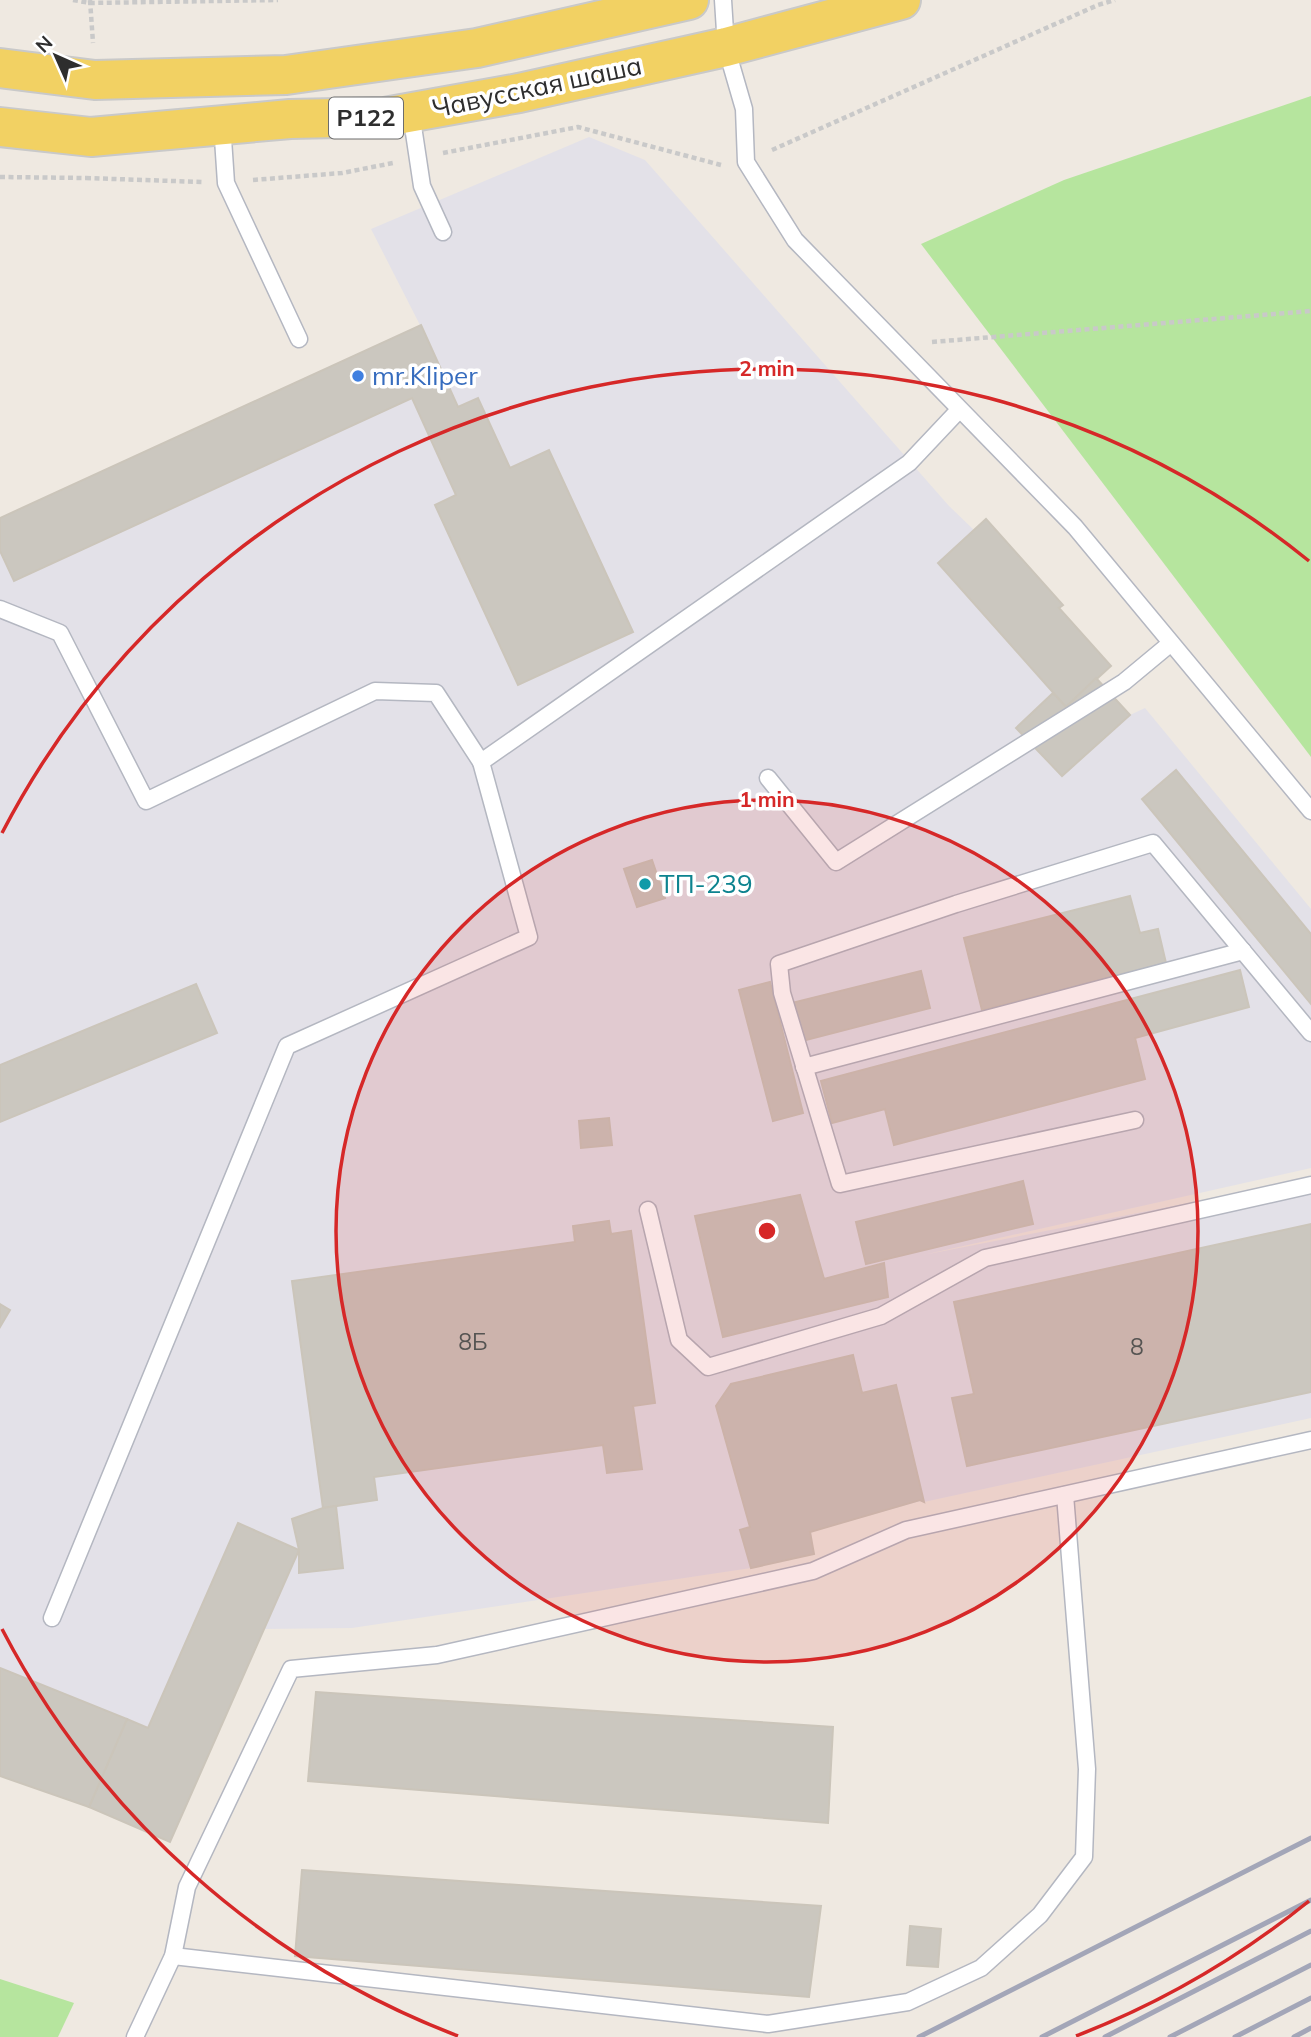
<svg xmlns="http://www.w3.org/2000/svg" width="1311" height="2037" viewBox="0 0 1311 2037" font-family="Mulish,sans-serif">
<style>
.industrial{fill:#e3e1e8}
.green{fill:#b6e59e}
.building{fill:#cbc7bf;stroke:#cbc5ba;stroke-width:2}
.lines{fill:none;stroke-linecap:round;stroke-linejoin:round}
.service-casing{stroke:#b4b7c1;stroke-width:19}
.primary-casing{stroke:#c9c9c9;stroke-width:42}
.path{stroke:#c9c9c9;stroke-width:4.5;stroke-dasharray:5 3.5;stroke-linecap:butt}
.service{stroke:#fff;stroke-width:16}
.primary{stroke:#f2d163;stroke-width:38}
.rail{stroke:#a3a6b8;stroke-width:5}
.ring{fill:none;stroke:#d62828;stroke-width:3.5}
.shop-dot{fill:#3f7fe0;stroke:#fff;stroke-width:2.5}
.culture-dot{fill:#0f9aa8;stroke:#fff;stroke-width:2.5}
.labels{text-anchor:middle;stroke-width:7;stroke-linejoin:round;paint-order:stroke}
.number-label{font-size:23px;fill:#555452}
.shield{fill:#fff;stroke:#6d6d6d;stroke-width:2}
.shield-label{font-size:24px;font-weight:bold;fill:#2e2e2e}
.street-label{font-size:26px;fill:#2e2e2e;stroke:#fff}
.shop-label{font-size:26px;fill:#366cbe;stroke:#fff;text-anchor:start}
.culture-label{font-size:26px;fill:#0d838f;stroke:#fff;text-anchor:start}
.centre{fill:#d62828;stroke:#fff;stroke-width:3.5}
.ring-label{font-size:21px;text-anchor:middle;font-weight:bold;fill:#d62828;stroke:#fff;stroke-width:7;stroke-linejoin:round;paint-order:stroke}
</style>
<rect width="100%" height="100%" fill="#efe9e1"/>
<path class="industrial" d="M589,137L645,160L949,506L974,530L986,519L1063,605L1059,608L1097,679L1130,715L1145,708L1311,909V1168L923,1255L1311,1179V1418L924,1502L920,1501L811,1532L814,1554L751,1568L352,1628L263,1629L170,1842L89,1807L0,1776V518L420,325L371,229Z"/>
<g class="green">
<path d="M1311,96V757L921,244L1064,180Z"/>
<path d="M0,1979L74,2003L58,2037H0Z"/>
</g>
<g class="building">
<path d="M421,325L458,407L478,398L510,468L549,450L633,632L518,685L435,505L456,495L412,398L14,581L0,551V518Z"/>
<path d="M986,519L1063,605L1059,608L1111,666L1066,707L938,563Z"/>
<path d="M1096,678L1130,715L1062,776L1016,728L1053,693L1066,707Z"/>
<path d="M1176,770L1311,934V1004L1142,799Z"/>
<path d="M652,860L665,898L637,907L624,869Z"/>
<path d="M1130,896L1140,933L1158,929L1166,963L982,1010L964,938Z"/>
<path d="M1240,970L1249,1007L1135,1038L1145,1079L894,1145L885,1109L832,1123L821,1081Z"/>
<path d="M921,971L930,1008L802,1041L792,1003Z"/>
<path d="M770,982L803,1113L773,1121L739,990Z"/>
<path d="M196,984L217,1033L0,1122V1065Z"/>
<path d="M609,1118L612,1145L581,1148L579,1121Z"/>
<path d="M1023,1181L1033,1224L866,1264L856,1222Z"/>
<path d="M800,1195L824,1279L884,1263L888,1297L723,1337L695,1216Z"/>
<path d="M609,1221L611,1234L631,1231L655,1403L633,1406L642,1469L607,1473L603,1445L374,1477L377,1500L323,1508L292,1281L575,1242L573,1226Z"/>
<path d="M1311,1224V1392L967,1466L952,1398L974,1394L954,1302Z"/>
<path d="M0,1304L10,1310L0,1327Z"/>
<path d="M853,1355L862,1393L896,1385L924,1502L920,1500L810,1532L814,1554L751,1568L740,1530L750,1527L716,1406L731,1384Z"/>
<path d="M336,1506L343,1568L299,1573V1550L292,1519L323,1508Z"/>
<path d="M238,1523L299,1550L170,1842L89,1807L127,1719L148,1728Z"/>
<path d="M0,1668L127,1719L89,1807L0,1776Z"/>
<path d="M316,1692L833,1727L828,1823L308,1781Z"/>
<path d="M302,1870L821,1906L809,1997L295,1956Z"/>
<path d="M910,1926L941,1929L938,1967L907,1965Z"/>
</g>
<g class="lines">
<defs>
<g id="service">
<path d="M723,0L726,47L744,109L746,162L795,240L1075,527L1311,811"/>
<path d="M411,113L422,186L443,232"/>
<path d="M222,124L226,183L299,339"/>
<path d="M0,609L60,633L146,801L375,691L436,693L481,762"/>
<path d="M768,778L836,862L1124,682L1171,643"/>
<path d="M804,1067L1243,951"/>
<path d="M1135,1120L840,1184L782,993L779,964L956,904L1153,843L1311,1033"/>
<path d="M648,1210L679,1340L708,1367L881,1316L985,1258L1311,1185"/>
<path d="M52,1618L287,1046L529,937L481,762L909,463L959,410"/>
<path d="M173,1956L768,2024L908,2002L981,1968L1040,1915L1084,1857L1087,1769L1065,1495"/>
<path d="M135,2037L173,1956L187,1887L291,1669L437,1655L813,1571L906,1530L1311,1440"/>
</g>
<g id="primary">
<path d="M0,68L95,80L286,75L477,48L689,0"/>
<path d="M0,127L91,137L290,119L385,117L519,93L726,47L901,0"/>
</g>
</defs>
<use href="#service" class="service-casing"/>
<use href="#primary" class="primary-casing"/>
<g class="path">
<path d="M73,0L90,3L278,0"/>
<path d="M90,0L93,43"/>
<path d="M772,150L1098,5L1115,0"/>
<path d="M443,153L578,127L721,165"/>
<path d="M0,177L86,178"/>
<path d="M86,178L202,182"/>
<path d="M253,180L342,173L393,163"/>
<path d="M932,342L1311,311"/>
</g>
<use href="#service" class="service"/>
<use href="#primary" class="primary"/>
<g class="rail">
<path d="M919,2037L1311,1838"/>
<path d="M1042,2037L1311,1900"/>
<path d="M1105,2037L1311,1931"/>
<path d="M1170,2037L1311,1965"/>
<path d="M1235,2037L1311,1998"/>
<path d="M1294,2037L1311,2028"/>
</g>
</g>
<circle cx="767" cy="1231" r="431" fill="#d62828" fill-opacity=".12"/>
<g class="ring">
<circle cx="767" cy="1231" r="431"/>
<path d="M1309 1901A862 862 0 0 1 1076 2036M458 2036A862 862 0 0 1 2 1629M2 833A862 862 0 0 1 1309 561"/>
</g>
<circle class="shop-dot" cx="358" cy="376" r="7"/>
<circle class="culture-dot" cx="645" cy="884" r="7"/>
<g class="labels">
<g class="number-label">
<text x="473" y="1350">8Б</text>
<text x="1137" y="1355">8</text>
</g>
<rect class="shield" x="329" y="97.5" width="74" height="41" rx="5"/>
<g class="shield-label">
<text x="366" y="126">Р122</text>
</g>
<g class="street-label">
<text transform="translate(537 87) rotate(-12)" y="9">Чавусская шаша</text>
</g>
<g class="shop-label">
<text x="372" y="385">mr.Kliper</text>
</g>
<g class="culture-label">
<text x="659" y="893">ТП-239</text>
</g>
</g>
<circle cx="767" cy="1231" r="10" class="centre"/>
<g class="ring-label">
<text x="767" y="376">2 min</text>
<text x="767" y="807">1 min</text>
</g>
<g transform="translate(56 56) rotate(315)" stroke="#ffffff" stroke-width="5" paint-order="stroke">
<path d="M0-5L12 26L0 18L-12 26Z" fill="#2e2e2e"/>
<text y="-10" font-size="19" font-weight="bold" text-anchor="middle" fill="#2e2e2e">N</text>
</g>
</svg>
